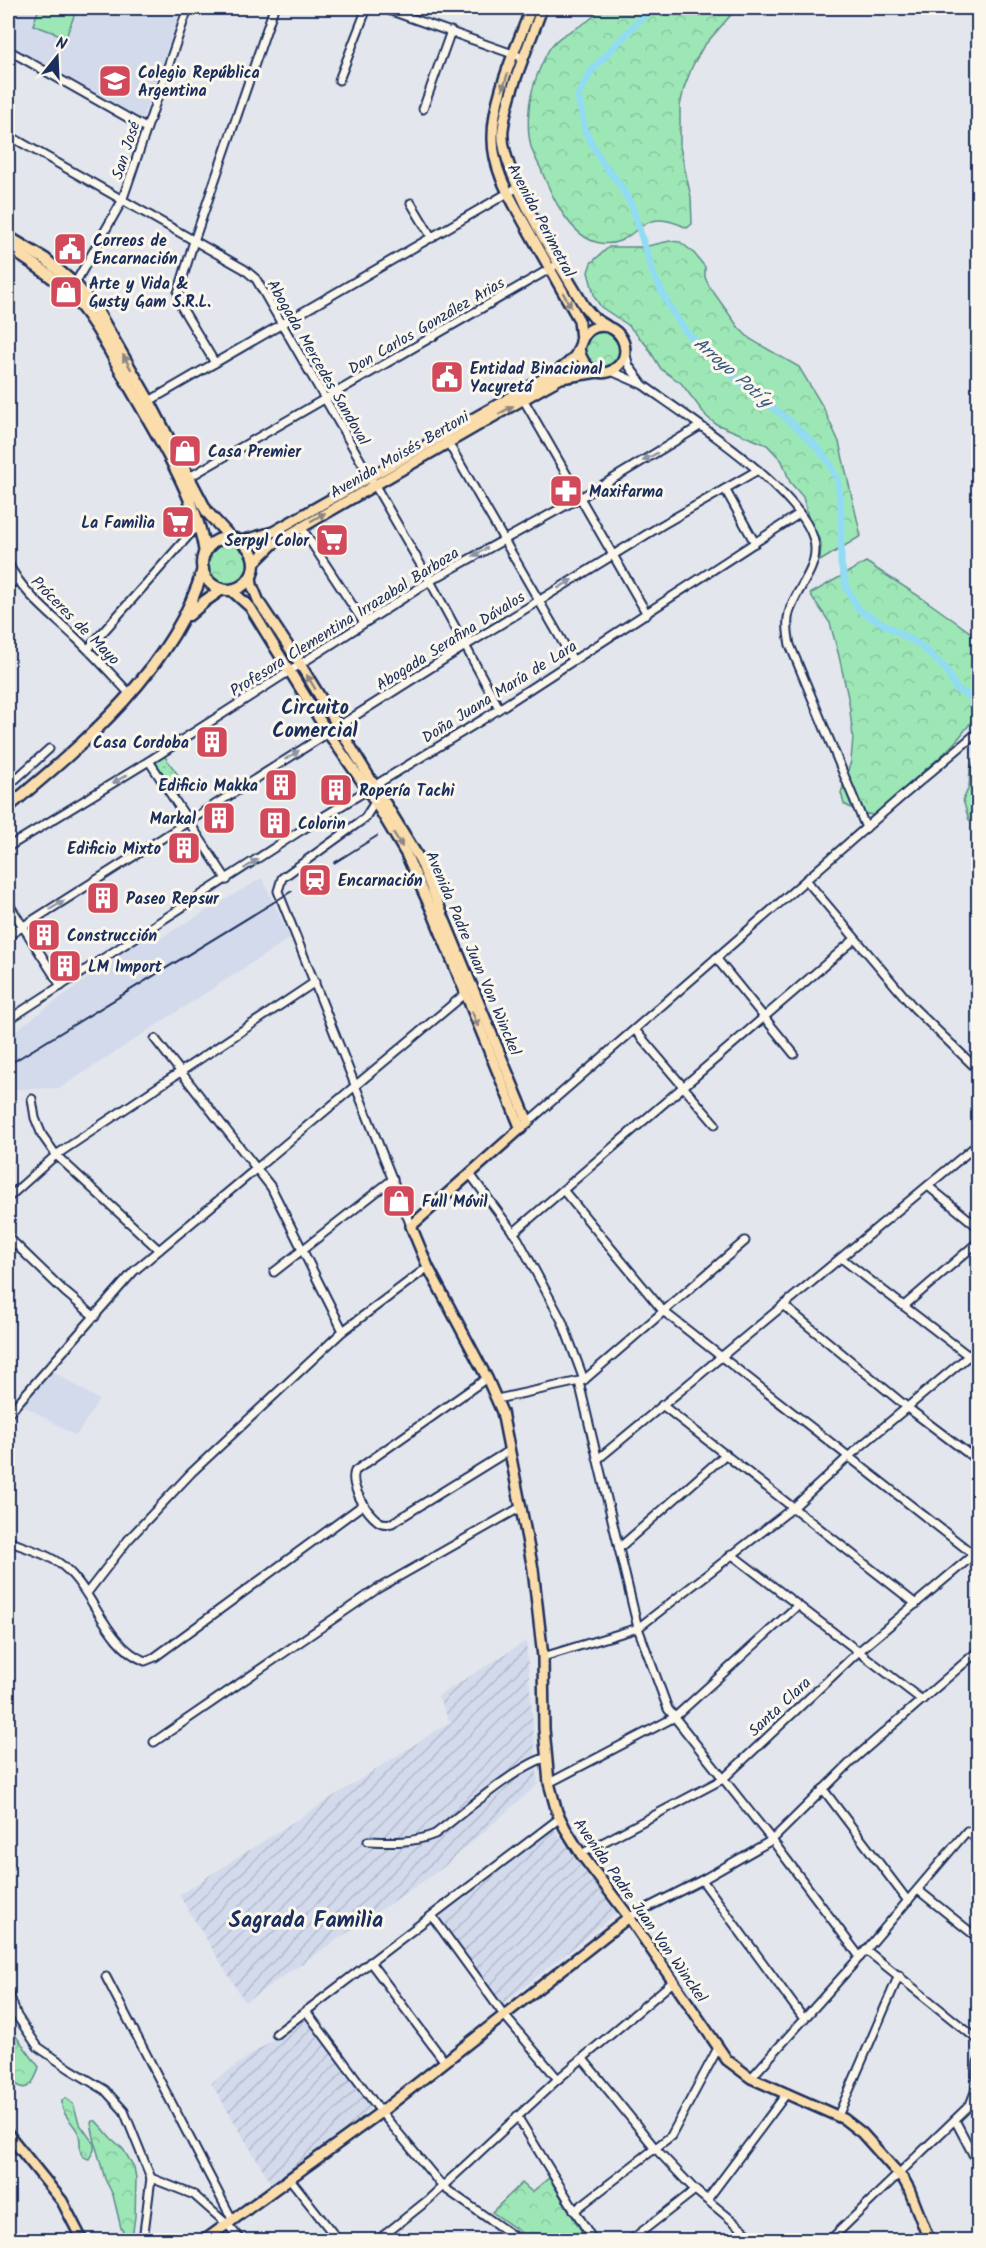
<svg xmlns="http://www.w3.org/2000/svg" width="986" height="2248" viewBox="0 0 986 2248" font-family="Kalam,sans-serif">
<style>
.built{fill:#d2daec}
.industrial{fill:url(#industrial-furrows)}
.grass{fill:url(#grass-dots);stroke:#5c8b8a;stroke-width:1.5}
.forest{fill:url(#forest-crowns);stroke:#5c8b8a;stroke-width:1.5}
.pitch{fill:#9de7b6;stroke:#5c8b8a;stroke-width:1.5}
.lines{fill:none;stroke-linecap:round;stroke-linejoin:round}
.canal{stroke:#91dbf3;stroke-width:7}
.minor-casing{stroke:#1b2f5e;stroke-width:11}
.major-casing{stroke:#1b2f5e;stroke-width:14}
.highway-casing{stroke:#1b2f5e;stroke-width:15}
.minor{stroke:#fbf7ec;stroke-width:7}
.major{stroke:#fbddab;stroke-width:9}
.highway{stroke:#fbddab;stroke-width:10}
.rail{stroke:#1b2f5e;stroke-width:2}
.oneway{fill:#8b8684}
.oneway2{fill:#8b93a5}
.labels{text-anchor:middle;stroke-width:6;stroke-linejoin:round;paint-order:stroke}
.poi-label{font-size:16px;font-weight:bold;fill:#1b2f5e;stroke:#fbf7ec;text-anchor:start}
.street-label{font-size:16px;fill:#1b2f5e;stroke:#fbf7ec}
.water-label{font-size:18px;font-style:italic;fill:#385a83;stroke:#fbf7ec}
.quarter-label{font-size:20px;font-weight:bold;fill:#1b2f5e;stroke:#fbf7ec}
.district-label{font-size:22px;font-weight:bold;fill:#1b2f5e;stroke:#fbf7ec}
</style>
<defs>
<pattern id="industrial-furrows" width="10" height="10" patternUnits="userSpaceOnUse" patternTransform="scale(1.5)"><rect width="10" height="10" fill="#d2daec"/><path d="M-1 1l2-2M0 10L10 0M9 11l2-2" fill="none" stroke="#b4bbcd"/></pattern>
<pattern id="grass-dots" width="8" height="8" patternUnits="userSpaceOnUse" patternTransform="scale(1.5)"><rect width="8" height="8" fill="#9de7b6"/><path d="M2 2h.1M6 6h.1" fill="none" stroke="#87c69f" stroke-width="1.8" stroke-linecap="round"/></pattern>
<pattern id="forest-crowns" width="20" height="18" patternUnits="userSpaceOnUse" patternTransform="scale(1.5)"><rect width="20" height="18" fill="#9de7b6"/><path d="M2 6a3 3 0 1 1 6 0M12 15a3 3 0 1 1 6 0" fill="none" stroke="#87c69f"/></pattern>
</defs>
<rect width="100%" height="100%" fill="#e3e6ec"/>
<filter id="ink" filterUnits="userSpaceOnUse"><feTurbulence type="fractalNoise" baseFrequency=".0167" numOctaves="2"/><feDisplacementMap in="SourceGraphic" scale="12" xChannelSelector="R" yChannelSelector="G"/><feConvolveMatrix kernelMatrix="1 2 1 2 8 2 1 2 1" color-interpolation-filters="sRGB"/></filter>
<g filter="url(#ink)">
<g class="built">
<path d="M8,8H182L142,119L8,43Z"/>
<path d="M262,878L290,938L60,1088L17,1089L8,1094V1036L140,940H157Z"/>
<path d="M49,1369L99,1400L76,1436L18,1402Z"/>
</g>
<g class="industrial">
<path d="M526,1641L538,1784L441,1869L245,2002L179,1895L450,1722L438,1696Z"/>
<path d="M552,1826L617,1913L501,2005L436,1911Z"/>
<path d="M305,2017L372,2108L272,2185L211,2083Z"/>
</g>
<path class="grass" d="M163,754L181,779L171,786L154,760Z"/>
<g class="forest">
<path d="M602,8H737L703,47L692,67L684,88L680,106V147L691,197L692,224L687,228C634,202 640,249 600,243C569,238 550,192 540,167C536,159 531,151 530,142C528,132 528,120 529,110C530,92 539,69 547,53C558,33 573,32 589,20C594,16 598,12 602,8Z"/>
<path d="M670,241L680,242L693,252L705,267V277L709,286L739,328L750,339L799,367L823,407L839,442L861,536L820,561L821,543L809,521L803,497L790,482L782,461L767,445L716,424L707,417L681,383L661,369L647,346L628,325L601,307L595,298L588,272L591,263L609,247H643Z"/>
<circle cx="602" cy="349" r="19"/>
<circle cx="229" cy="563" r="21"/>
<path d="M866,562L928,602L978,638V706C976,714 971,723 965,730C946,756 917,774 895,798C890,804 883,814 874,815C864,815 852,809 844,804L841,793L851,761L853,737L849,702L839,656L830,623L810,594Z"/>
<path d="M978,757V823L969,820L963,800C965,796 968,790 969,786C971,770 966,772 978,757Z"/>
<path d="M8,2013L15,2035L39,2067C37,2075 30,2093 19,2086C15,2084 11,2078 8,2074Z"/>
<path d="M65,2098L73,2104L79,2123L94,2144V2150L89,2159C76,2156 82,2146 79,2135C75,2123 60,2115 62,2101Z"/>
<path d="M92,2121H96L111,2138L123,2149L134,2167L136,2178L135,2216L133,2231L130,2235L124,2233L121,2228L113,2195L105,2179L96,2147L91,2123Z"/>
<path d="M549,2178L587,2240H532L492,2212L522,2183L532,2192Z"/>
</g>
<path class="pitch" d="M39,8H77L66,37L33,25Z"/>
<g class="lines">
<path class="canal" d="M651,8L592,70L578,96L585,131L602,162L620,185L632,206L654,276L669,306L686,332L739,381L791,422L813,443L829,462L838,482L841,509V564L847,589L859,610L920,645L946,669L956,689L978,700"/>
<defs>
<g id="minor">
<path d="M383,8L524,58"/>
<path d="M8,50L146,128"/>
<path d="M339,80L367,8"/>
<path d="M423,109L451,31"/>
<path d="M8,135L244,269L256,279L430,581L499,708"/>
<path d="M411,203L432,238"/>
<path d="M73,287L122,201L188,8"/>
<path d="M625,352L629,366L643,385C683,414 817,499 815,550C815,573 794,592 789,613C786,624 788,635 790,645L866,828"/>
<path d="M215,363L182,308L178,293L194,241L274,8"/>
<path d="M611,371L641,384"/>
<path d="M522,397L647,614"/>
<path d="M146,403L518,187"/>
<path d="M446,439L573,660"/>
<path d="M186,479L553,267"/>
<path d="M725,489L755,543"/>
<path d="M301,527L364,623"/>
<path d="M8,563C23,594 52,615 77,639C95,656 112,675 129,693"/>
<path d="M8,586L16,580"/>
<path d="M88,649L199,524"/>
<path d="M149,761L227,880"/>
<path d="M8,786L49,749"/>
<path d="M375,802L365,818L282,878L278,891L411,1226"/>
<path d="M8,847L149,761L430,581L601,486L700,426"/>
<path d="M806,880L914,1008L978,1070"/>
<path d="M8,903L61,986"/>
<path d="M8,936L465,646L662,525L758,470"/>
<path d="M716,958L794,1054"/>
<path d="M8,1020L300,831L482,720L799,514"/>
<path d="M635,1030L715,1124"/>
<path d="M155,1039L271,1187L343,1331"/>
<path d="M32,1099L35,1118L42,1135L56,1155L159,1250"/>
<path d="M528,1122L900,798L978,732"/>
<path d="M470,1174L518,1239L562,1321L584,1380L579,1382L638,1628L668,1709L772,1840L860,1957"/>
<path d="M928,1186L978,1227"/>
<path d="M563,1190L663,1311L978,1558"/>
<path d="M8,1198L56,1155L315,982"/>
<path d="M513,1233L855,939"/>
<path d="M8,1237L65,1292L95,1317"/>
<path d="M841,1258L978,1363"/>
<path d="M274,1272L393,1179"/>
<path d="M783,1305L908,1408L978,1461"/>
<path d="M904,1306L978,1242"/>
<path d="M487,1378L355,1471C349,1485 366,1512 378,1521C382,1524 387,1524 392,1523L510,1450"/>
<path d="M497,1399L584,1380L745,1241"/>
<path d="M662,1405L916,1604"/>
<path d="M8,1414L134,1271L465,994"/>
<path d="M598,1459L978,1144"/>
<path d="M8,1541C26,1548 48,1554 63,1566C94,1591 106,1646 145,1661L155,1657L364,1504"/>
<path d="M619,1548L726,1454"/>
<path d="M731,1554L922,1700"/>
<path d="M87,1593L128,1540L191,1473L343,1331L428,1267"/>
<path d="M543,1657L638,1628L794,1507L849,1456L978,1348"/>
<path d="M154,1742L377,1589L521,1507"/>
<path d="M549,1783L675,1717L797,1606"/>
<path d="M823,1789L908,1901"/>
<path d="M368,1841C392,1842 413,1843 435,1834C458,1817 522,1762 546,1758"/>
<path d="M581,1854L723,1779L858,1652L978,1551"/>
<path d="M702,1880L804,2019"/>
<path d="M918,1890L978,1938"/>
<path d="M432,1916L504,2015L558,2079"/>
<path d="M629,1917L702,1880L772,1840L855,1758L978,1651"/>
<path d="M866,1950L978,2040"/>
<path d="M370,1962L445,2062"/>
<path d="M106,1977L233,2221"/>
<path d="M8,1991L17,2016L38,2047L70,2069L105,2090L124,2111L151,2178L143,2240"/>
<path d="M306,2011L381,2112L443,2187L519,2240"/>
<path d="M276,2034L560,1818"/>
<path d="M583,2059L655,2148L695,2190L756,2240"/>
<path d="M751,2078L866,1950L967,1831L978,1840"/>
<path d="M517,2116L593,2240"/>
<path d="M838,2116L899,1975"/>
<path d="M955,2120L978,2164"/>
<path d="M151,2178L194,2195L228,2225L241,2240"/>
<path d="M290,2179L338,2240"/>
<path d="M707,2200L787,2093"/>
<path d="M574,2211L671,2136L718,2048"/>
<path d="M378,2240L428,2200L558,2079L674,1981"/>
<path d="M631,2240L695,2190"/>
<path d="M830,2240L970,2105L975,2092L978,2062"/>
</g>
<g id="major">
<path d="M531,8C517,47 492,97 493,139C493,172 512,200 527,228C544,258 561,289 579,320L581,340"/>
<path d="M542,8C529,46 508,90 503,129C498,171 562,268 584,306L594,318L607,326"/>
<path d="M241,541L273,532L557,371C564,367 570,362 575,356C582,345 581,331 596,327C618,321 635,350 618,366C602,382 580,367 579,347"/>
<path d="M254,563L273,544L543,388L561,378L598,372"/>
<path d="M251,576L252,585L259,602L300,664L420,860L528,1122L411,1226L428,1267L487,1378L502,1412L533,1569L543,1657L544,1729L549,1783L557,1812L565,1828L581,1854L629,1917L727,2060L751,2078L844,2119L862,2133L904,2180L909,2189L929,2240"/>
<path d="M231,590L250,607L328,733L368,790L406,854L432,911L521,1129"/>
<path d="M8,2134L62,2201L82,2240"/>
<path d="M205,2240L381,2112L629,1917"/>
</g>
<g id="highway">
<path d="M8,237L45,259L76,285L97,311L149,401L207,512L231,538"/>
<path d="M8,247C29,261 52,275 70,294C95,319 110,352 127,382C155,432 197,496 205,553"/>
<circle cx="228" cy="564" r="26"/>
<path d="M189,615L205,601L222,589"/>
<path d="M8,807C84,744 175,667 203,569"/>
</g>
</defs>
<use href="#minor" class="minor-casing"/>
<use href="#major" class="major-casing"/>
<use href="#highway" class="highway-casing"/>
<use href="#minor" class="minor"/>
<use href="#major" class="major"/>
<use href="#highway" class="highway"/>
<g class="rail">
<path d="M334,863L377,836"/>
<path d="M8,1065L292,891"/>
</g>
</g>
<defs><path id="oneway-solid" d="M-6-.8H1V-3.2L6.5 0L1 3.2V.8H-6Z" transform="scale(1.5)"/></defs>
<g class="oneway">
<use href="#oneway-solid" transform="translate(505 82) rotate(108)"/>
<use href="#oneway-solid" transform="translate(567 300) rotate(61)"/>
<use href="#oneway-solid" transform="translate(127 362) rotate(-119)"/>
<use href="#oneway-solid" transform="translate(506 410) rotate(-29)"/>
<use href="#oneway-solid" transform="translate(318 517) rotate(-30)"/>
<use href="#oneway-solid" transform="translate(311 682) rotate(-121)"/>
<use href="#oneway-solid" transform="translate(398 840) rotate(59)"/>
<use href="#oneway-solid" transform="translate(475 1019) rotate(68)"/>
</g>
<g class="oneway2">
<use href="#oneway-solid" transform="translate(650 457) rotate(151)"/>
<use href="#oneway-solid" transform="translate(480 552) rotate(151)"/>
<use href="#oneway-solid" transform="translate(565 584) rotate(-31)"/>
<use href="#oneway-solid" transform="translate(292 755) rotate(-32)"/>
<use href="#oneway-solid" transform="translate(120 779) rotate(149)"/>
<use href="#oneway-solid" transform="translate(251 864) rotate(-34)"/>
<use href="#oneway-solid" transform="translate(57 905) rotate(-32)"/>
</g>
</g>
<defs>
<symbol id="school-square" viewBox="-11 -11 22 22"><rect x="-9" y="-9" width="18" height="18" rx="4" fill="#d1495b" stroke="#fbf7ec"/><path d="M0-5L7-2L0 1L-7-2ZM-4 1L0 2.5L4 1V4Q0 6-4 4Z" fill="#fff"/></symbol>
<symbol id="civic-square" viewBox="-11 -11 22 22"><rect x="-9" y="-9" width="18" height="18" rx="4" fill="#d1495b" stroke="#fbf7ec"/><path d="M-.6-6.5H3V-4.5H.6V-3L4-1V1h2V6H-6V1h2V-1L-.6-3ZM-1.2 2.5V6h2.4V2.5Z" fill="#fff"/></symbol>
<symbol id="shop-square" viewBox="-11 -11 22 22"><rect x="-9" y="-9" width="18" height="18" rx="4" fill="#d1495b" stroke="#fbf7ec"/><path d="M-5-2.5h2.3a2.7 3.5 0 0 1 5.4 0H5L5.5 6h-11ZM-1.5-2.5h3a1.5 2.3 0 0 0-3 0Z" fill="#fff"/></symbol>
<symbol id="pharmacy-square" viewBox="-11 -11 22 22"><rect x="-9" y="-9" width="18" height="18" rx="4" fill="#d1495b" stroke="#fbf7ec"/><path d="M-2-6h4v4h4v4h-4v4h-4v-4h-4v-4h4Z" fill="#fff"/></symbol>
<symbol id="supermarket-square" viewBox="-11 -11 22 22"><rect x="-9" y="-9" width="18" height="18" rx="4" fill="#d1495b" stroke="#fbf7ec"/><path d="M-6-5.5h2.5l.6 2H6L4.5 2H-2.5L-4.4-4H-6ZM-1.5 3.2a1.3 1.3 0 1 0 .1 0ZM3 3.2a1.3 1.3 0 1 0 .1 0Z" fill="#fff"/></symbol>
<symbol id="building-square" viewBox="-11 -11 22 22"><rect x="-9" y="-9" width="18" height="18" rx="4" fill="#d1495b" stroke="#fbf7ec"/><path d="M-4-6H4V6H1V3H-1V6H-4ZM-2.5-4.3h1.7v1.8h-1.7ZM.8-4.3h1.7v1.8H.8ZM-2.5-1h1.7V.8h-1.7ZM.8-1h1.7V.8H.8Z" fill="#fff"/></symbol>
<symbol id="station-square" viewBox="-11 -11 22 22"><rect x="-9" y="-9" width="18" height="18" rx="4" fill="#d1495b" stroke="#fbf7ec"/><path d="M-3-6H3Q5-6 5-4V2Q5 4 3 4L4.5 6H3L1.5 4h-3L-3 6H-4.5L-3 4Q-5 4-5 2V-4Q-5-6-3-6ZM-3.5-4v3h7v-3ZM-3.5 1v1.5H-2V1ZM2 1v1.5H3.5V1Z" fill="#fff"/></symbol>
</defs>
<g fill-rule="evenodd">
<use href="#school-square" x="96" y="62" width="38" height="38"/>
<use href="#civic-square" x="51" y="230" width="38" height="38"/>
<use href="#shop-square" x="47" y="273" width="38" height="38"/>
<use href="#civic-square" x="428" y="358" width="38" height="38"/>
<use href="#shop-square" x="166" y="432" width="38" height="38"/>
<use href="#pharmacy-square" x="547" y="472" width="38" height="38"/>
<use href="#supermarket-square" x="159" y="503" width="38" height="38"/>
<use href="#supermarket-square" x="313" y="521" width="38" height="38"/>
<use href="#building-square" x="193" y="723" width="38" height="38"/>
<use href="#building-square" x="262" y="766" width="38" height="38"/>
<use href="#building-square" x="317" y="771" width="38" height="38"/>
<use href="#building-square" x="200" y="799" width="38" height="38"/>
<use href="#building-square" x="256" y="804" width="38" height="38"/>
<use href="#building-square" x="165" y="829" width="38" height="38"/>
<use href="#station-square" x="296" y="861" width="38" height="38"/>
<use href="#building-square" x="84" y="879" width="38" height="38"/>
<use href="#building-square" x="25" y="916" width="38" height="38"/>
<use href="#building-square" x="46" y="947" width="38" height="38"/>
<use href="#shop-square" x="380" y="1182" width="38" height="38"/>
</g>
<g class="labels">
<g class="poi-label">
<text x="138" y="78">Colegio República<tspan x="138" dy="18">Argentina</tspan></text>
<text x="93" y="246">Correos de<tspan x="93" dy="18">Encarnación</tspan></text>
<text x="89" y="289">Arte y Vida &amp;<tspan x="89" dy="18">Gusty Gam S.R.L.</tspan></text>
<text x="470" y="374">Entidad Binacional<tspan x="470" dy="18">Yacyretá</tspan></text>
<text x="208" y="457">Casa Premier</text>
<text x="589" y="497">Maxifarma</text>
<text x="155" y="528" text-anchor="end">La Familia</text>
<text x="309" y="546" text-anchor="end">Serpyl Color</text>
<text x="189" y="748" text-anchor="end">Casa Cordoba</text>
<text x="258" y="791" text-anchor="end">Edificio Makka</text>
<text x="359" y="796">Ropería Tachi</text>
<text x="196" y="824" text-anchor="end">Markal</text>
<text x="298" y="829">Colorin</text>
<text x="161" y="854" text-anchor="end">Edificio Mixto</text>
<text x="338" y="886">Encarnación</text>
<text x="126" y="904">Paseo Repsur</text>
<text x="67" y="941">Construcción</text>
<text x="88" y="972">LM Import</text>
<text x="422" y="1207">Full Móvil</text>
</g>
<g class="street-label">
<text transform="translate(125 150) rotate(-72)" y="6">San José</text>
<text transform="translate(542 220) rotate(62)" y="6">Avenida Perimetral</text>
<text transform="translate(426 325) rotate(-30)" y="6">Don Carlos González Arias</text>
<text transform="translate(319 362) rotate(60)" y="6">Abogada Mercedes Sandoval</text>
<text transform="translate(399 454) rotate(-30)" y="6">Avenida Moisés Bertoni</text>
<text transform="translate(76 620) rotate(45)" y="6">Próceres de Mayo</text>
<text transform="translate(344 621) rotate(-32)" y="6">Profesora Clementina Irrazabal Barboza</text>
<text transform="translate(450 640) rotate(-32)" y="6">Abogada Serafina Dávalos</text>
<text transform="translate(499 691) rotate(-32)" y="6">Doña Juana María de Lara</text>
<text transform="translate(474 953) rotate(67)" y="6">Avenida Padre Juan Von Winckel</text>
<text transform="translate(779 1706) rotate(-43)" y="6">Santa Clara</text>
<text transform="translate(641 1910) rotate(55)" y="6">Avenida Padre Juan Von Winckel</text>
</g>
<g class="water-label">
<text transform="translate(733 372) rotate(41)" y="6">Arroyo Poti´y</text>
</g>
<g class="quarter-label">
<text x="315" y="714">Circuito<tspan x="315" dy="23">Comercial</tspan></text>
</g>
<g class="district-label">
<text x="306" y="1927">Sagrada Familia</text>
</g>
</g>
<rect width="986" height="2248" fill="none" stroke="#fbf7ec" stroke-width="30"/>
<rect x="15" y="15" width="956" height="2218" fill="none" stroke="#1b2f5e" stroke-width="2" filter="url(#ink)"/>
<g transform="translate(57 57) rotate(18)" stroke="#fbf7ec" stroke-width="4.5" paint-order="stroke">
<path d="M0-4.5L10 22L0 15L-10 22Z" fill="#1b2f5e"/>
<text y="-9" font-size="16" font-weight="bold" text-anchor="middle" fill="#1b2f5e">N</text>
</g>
</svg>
